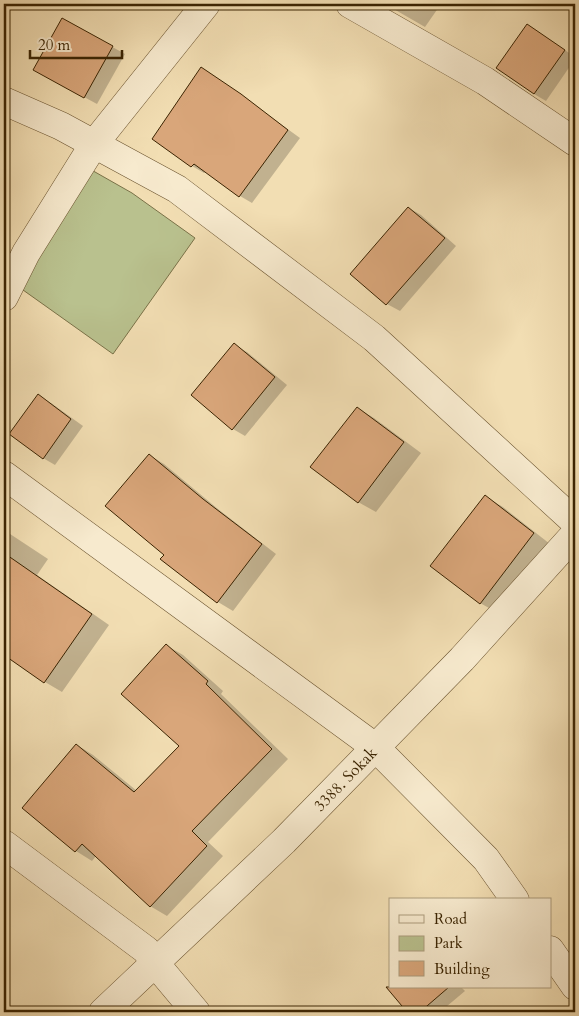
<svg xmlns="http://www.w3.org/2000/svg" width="579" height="1016" viewBox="0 0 579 1016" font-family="Cardo,serif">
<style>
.green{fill:#b9c18e;stroke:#7a7248}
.shadow{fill:#0003}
.building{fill:#d9a67a;stroke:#3b2402}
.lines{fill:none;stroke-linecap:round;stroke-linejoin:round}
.street-casing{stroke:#69522e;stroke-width:29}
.street{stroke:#f7eace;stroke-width:28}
.labels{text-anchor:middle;stroke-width:4;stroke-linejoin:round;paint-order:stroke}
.street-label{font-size:16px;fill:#3b2402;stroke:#f7eace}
</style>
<rect width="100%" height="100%" fill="#f2deb3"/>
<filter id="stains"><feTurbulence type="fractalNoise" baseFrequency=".004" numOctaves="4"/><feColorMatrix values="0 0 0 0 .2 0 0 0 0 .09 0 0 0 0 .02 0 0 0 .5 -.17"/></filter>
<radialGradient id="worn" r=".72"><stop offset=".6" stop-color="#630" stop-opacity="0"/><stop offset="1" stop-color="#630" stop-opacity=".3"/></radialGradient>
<path class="green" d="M88,168L132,193L195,238L113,354L16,285Z"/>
<g class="shadow">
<path d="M385,4H441L425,27Z"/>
<path d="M62,19L125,54L97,104L47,77Z"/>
<path d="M528,25L575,57V59L546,101L534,94Z"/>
<path d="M214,76L300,138L252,203L240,196L206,171L204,173L192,166Z"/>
<path d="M409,208L421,215L456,246L400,311L387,304L352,274Z"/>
<path d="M234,345L247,352L287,385L245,436L233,429Z"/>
<path d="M38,396L51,403L83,426L55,465L43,458Z"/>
<path d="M357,408L374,418L421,453L376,512L358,502Z"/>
<path d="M149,455L164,464L218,509L276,554L233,611L218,602L166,555Z"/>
<path d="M486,497L503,507L550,544L498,613L480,603Z"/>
<path d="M4,530L48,559L37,575L109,625L62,692L45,682L4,653L15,637L4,629Z"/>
<path d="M166,645L183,655L223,691L221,694L288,759L208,842L223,856L167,916L150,906L96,856L92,861L76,851L24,808L77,745L93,755L137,791L181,746Z"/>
<path d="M390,985V987H461L465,991L440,1012H409L387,987Z"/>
</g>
<g class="building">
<path d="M62,18L113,46L84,98L33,70Z"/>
<path d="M527,24L565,50L534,94L496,68Z"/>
<path d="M201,67L241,94L288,130L239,197L194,164L191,167L152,139Z"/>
<path d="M408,207L445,238L386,305L350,274Z"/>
<path d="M234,343L275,377L232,430L191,395Z"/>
<path d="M38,394L71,419L43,459L9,434Z"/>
<path d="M357,407L404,442L358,503L310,467Z"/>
<path d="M149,454L203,499L262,544L217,603L160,559L164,555L105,506Z"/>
<path d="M485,495L534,533L480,604L430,566Z"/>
<path d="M4,553L92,614L44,683L4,655Z"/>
<path d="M166,644L208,681L206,684L272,749L192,831L207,846L150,907L82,844L75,852L22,808L76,744L134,792L179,746L121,694Z"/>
<path d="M386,987H449L420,1012H407Z"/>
</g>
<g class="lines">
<defs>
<g id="street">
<path d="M350,4L485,81L575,142"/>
<path d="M4,101L61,126L177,189L374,338L575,522"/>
<path d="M4,297L26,253L94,144L206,4"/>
<path d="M4,475L375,747L486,859L515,900"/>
<path d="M4,844L146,950L155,963L196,1012"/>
<path d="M550,950L575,986"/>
<path id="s1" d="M103,1012L284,841L462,659L575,534"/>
</g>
</defs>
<use href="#street" class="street-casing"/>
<use href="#street" class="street"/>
</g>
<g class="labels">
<g class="street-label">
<text dy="6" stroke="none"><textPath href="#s1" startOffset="336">3388. Sokak</textPath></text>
</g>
</g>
<rect width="579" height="1016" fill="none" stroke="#f2deb3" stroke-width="20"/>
<rect x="5" y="5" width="569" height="1006" fill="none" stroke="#3b2402" stroke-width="2.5"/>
<rect x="10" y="10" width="559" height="996" fill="none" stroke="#3b2402"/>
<rect x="389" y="898" width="162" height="90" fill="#f7eace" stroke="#ac9b7c"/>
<rect x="399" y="915" width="25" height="8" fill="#f7eace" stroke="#ac9b7c"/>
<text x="434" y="924" font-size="15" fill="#3b2402">Road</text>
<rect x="399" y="936" width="25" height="15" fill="#b9c18e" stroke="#ac9b7c"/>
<text x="434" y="948" font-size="15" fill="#3b2402">Park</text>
<rect x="399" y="961" width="25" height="15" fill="#d9a67a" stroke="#ac9b7c"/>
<text x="434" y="974" font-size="15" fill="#3b2402">Building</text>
<path d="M30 50v8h92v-8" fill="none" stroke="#3b2402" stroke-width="2.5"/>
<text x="38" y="50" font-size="15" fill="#3b2402" stroke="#f7eace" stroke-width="4" paint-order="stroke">20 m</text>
<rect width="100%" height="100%" filter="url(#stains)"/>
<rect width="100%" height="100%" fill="url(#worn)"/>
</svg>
